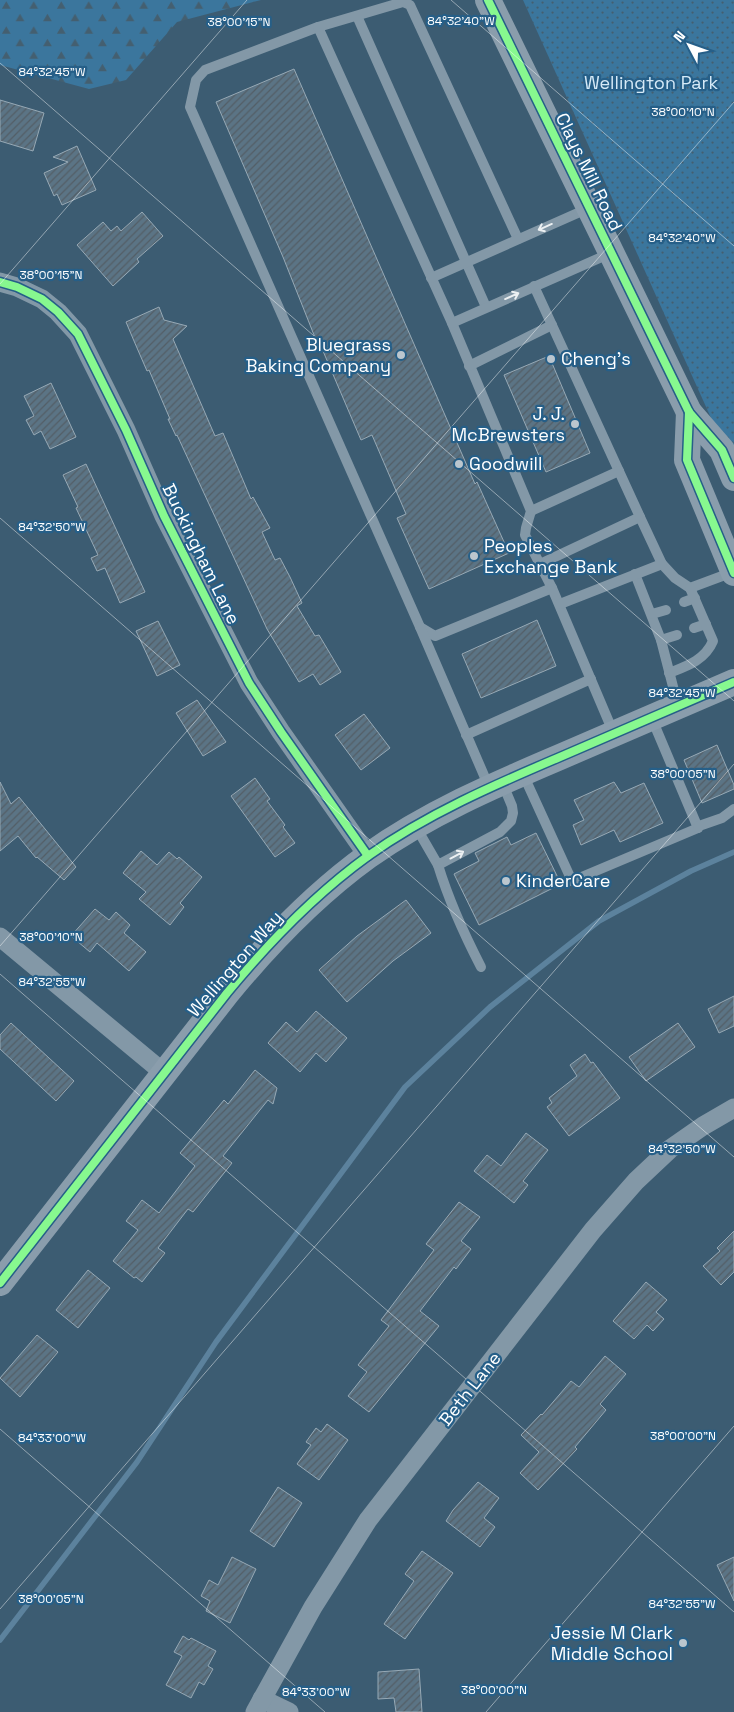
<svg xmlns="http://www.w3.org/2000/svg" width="734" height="1712" viewBox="0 0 734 1712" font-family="'Space Grotesk',sans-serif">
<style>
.forest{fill:url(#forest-firs)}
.park{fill:url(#park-dots)}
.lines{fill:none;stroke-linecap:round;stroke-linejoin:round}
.stream{stroke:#5c829d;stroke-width:5.5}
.building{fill:url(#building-hatch);stroke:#97a9b5}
.lane{stroke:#8398a7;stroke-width:10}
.street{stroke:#8398a7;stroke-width:19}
.secondary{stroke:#8a9dac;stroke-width:26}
.cycleway-casing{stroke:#265f88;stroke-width:11}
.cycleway{stroke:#87f88f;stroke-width:8}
.oneway{stroke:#ecf0f2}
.ticks{fill:none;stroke:#fff;stroke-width:1;stroke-opacity:0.45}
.poi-dot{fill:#bbc6ce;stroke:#265f88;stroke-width:2}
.labels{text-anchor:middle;stroke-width:4.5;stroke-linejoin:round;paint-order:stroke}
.park-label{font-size:18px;fill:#d6eaf7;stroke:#265f88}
.street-label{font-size:18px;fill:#fff;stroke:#265f88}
.poi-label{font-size:18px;fill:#fff;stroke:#265f88;text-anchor:start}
.ticks-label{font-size:12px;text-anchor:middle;fill:#fff;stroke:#265f88;stroke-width:4.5;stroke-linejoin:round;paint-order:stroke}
</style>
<defs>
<pattern id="forest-firs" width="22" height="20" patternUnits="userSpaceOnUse" patternTransform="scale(1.25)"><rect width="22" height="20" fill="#3b769d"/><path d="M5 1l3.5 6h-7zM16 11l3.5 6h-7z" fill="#445f70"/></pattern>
<pattern id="park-dots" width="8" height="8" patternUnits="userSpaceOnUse" patternTransform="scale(1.25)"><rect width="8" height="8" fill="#3b769d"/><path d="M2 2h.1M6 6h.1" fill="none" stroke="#445f70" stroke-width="1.8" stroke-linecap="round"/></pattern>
<pattern id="building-hatch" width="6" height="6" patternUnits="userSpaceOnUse" patternTransform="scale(1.25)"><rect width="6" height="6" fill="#5b7485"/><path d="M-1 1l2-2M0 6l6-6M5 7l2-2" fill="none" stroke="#535e66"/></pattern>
</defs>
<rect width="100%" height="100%" fill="#3c5c72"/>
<path class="forest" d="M0,0H261L177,22L126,80L89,89L0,65Z"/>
<path class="park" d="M523,0H734V469Z"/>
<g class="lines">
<path class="stream" d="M0,1640L137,1462L216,1342L405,1087L490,1007L599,921L691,871L734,852"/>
</g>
<g class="building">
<path d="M294,69L475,484L477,482L509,553L429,589L397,518L406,514L372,435L361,440L320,344L318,345L283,257L216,102Z"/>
<path d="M0,100L44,113L33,151L0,141Z"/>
<path d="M77,146L96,190L62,205L57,194L54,196L44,173L68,162L53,157Z"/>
<path d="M142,212L163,236L137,259L139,262L113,286L77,245L103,222L111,231L117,226L121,231Z"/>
<path d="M159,307L164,320L187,326L173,339L215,436L223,433L251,499L253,497L270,528L262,532L275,560L280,558L290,577L302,603L297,606L315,636L319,635L341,672L320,685L313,674L299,682L267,629L177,435L176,436L168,419H170L149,370L147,371L134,341L126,322Z"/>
<path d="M549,356L590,453L546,472L504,375Z"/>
<path d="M51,383L76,437L50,449L41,431L34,435L26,420L34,416L24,396Z"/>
<path d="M86,464L145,592L120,603L105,568L97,571L91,558L98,555L76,508L78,507L63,475Z"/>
<path d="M537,620L556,666L481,698L462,654Z"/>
<path d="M158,621L180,665L157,676L136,631Z"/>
<path d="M197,700L226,742L203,756L176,713Z"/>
<path d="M364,714L390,748L361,770L335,735Z"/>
<path d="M717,745L734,785V789L702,803L684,760Z"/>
<path d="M255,778L270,799L267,801L285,825L283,827L295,843L275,857L231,796Z"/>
<path d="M0,782L11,804L19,797L76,867L64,880L37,857L36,858L18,836L0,851Z"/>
<path d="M614,782L621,793L644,783L663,823L620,842L614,830L581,845L573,825L584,820L574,800Z"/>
<path d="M536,833L561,884L479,925L454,874L479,861L475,853L507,837L511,845Z"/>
<path d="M141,851L157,865L169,852L177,859L179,857L202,877L180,903L184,907L170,925L139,899L146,892L123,873Z"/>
<path d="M406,900L431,933L393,961L347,1002L319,970L357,936Z"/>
<path d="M95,909L109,920L116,912L130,925L124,933L146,952L129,971L97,943L90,952L71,936Z"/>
<path d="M734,996V1026L719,1033L708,1009Z"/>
<path d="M316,1011L347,1038L326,1062L316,1053L300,1072L268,1043L286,1022L297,1032Z"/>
<path d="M11,1023L74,1081L56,1101L0,1049V1035Z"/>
<path d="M678,1023L695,1047L646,1081L629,1057Z"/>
<path d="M585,1054L591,1063L593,1062L620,1098L569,1136L547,1107L552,1103L549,1098L577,1076L570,1065Z"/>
<path d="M255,1070L277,1088L273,1104L268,1100L223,1156L232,1163L193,1212L188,1209L158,1248L165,1253L142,1282L136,1277L134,1278L113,1261L138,1230L126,1221L142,1200L159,1213L195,1166L180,1153L224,1100L228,1104Z"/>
<path d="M526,1133L548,1150L523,1181L528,1185L514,1203L474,1171L487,1155L501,1166Z"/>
<path d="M459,1202L480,1217L461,1241L471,1249L456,1269L454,1267L420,1311L439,1326L369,1412L348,1396L367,1372L358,1365L389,1326L381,1320L434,1250L426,1244Z"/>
<path d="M734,1231V1272L721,1285L703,1266L720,1251L717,1248Z"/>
<path d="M88,1270L110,1288L78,1328L56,1310Z"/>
<path d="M646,1282L667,1300L656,1312L664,1319L653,1331L647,1325L634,1339L613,1321Z"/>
<path d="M37,1335L58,1352L20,1397L0,1378Z"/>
<path d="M605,1356L626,1374L600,1404L606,1410L575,1447L577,1449L538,1490L520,1473L539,1452L521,1435L541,1414L542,1415L571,1381L579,1387Z"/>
<path d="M327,1424L348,1440L319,1480L297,1464L311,1445L306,1442L316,1428L321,1432Z"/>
<path d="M478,1482L499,1498L484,1518L495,1527L480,1547L446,1521L453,1510Z"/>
<path d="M278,1487L302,1503L274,1547L250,1531Z"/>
<path d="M422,1551L453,1573L405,1639L384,1624L414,1581L405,1574Z"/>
<path d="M232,1557L256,1569L230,1623L206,1611L210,1601L201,1596L209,1580L218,1585Z"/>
<path d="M734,1557V1601L717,1565Z"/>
<path d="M183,1636L189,1640L191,1638L216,1651L208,1666L213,1669L204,1685L199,1682L191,1698L166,1685L182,1656L174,1652Z"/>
<path d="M419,1669L422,1712H396L394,1698L378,1699V1672Z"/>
</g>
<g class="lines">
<g class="lane">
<path d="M357,16L486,307"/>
<path d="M318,27L452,323L531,511L526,528L525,535L552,588L435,636L420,627L190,107L196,80L205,70Z"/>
<path d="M318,27L403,2L410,5L518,239"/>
<path d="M431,278L589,208"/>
<path d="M534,286L640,517L540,564"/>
<path d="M452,323L611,253"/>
<path d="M469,366L552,325"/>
<path d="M531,511L619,471"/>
<path d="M662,564L675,578L690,588L733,572"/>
<path d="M635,574L661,640L678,706"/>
<path d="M552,588L614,734"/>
<path d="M684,602L695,598"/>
<path d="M560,604L662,564L640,517"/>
<path d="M652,614L666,610"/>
<path d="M420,627L489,787"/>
<path d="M694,628L706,624"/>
<path d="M661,640L677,635"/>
<path d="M669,673C687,666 705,660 713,641L690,588"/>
<path d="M466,735L591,679"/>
<path d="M523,774L572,881L698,828L652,719"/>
<path d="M416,827L438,865L500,832L511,821L513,813L512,806L502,782"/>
<path d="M698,828L699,826L722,818L734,809"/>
<path d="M438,865C449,901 464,934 481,967"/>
</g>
<g class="street">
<path d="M0,282L17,287L42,299L58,312L78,334L126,430L164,516L249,683L281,732L368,856"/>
<path d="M0,937L164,1073"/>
<path d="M262,1699L289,1712"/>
<path d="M255,1712L313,1607L368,1520L593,1230L636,1181L670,1149L703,1126L734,1108"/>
</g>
<g class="secondary">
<path d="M488,0L689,412L722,450L734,478"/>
<path d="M689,412L687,460L734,573"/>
<path d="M0,1283L227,993C269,942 314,895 368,856C427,814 494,785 560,757C618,732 676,707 734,682"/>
</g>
<defs>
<g id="cycleway">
<path d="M488,0L689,412L722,450L734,478"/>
<path d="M0,282L17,287L42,299L58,312L78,334L126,430L164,516L249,683L281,732L368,856"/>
<path d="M689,412L687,460L734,573"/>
<path d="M0,1283L227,993C269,942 314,895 368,856C427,814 494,785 560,757C618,732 676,707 734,682"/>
</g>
</defs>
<use href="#cycleway" class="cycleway-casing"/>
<use href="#cycleway" class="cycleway"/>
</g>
<defs><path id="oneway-shaft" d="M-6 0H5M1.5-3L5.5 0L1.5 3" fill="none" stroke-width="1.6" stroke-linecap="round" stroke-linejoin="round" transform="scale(1.25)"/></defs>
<g class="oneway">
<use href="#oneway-shaft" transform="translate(545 227) rotate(156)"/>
<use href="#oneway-shaft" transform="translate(512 296) rotate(-24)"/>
<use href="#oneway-shaft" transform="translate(457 855) rotate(-28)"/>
</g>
<path class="ticks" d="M451,0L734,246M0,63L734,701M0,284L247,0M0,518L734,1157M0,946L734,102M0,974L734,1612M0,1429L325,1712M0,1609L734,764M486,1712L734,1426"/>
<g class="poi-dot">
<circle cx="401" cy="355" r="5"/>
<circle cx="551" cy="359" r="5"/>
<circle cx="575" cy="424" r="5"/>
<circle cx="459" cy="464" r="5"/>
<circle cx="474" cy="556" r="5"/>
<circle cx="506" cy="881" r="5"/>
<circle cx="683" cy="1643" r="5"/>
</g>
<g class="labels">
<g class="park-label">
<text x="651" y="89">Wellington Park</text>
</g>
<g class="street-label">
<text transform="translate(589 172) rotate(64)" y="6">Clays Mill Road</text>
<text transform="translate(201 554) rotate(64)" y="6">Buckingham Lane</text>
<text transform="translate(235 964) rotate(-49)" y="6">Wellington Way</text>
<text transform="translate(470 1389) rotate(-52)" y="6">Beth Lane</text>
</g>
<g class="poi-label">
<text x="391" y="351" text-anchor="end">Bluegrass<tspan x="391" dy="21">Baking Company</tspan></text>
<text x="561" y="365">Cheng's</text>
<text x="565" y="420" text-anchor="end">J. J.<tspan x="565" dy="21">McBrewsters</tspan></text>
<text x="469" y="470">Goodwill</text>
<text x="484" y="552">Peoples<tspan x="484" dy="21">Exchange Bank</tspan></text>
<text x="516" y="887">KinderCare</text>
<text x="673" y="1639" text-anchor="end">Jessie M Clark<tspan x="673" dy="21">Middle School</tspan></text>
</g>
</g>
<g class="ticks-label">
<text x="461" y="25">84°32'40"W</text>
<text x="239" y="26">38°00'15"N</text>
<text x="52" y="76">84°32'45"W</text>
<text x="683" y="116">38°00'10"N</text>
<text x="682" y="242">84°32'40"W</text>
<text x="51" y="279">38°00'15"N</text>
<text x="52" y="531">84°32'50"W</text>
<text x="682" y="697">84°32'45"W</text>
<text x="683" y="778">38°00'05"N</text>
<text x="51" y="941">38°00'10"N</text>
<text x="52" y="986">84°32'55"W</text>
<text x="682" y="1153">84°32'50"W</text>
<text x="683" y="1440">38°00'00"N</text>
<text x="52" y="1442">84°33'00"W</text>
<text x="51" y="1603">38°00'05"N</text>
<text x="682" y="1608">84°32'55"W</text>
<text x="494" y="1694">38°00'00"N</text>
<text x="316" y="1696">84°33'00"W</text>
</g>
<g transform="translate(689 45) rotate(311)" stroke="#265f88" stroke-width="4" paint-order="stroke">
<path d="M0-4L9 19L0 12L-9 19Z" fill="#ffffff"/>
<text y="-8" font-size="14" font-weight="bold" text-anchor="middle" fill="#ffffff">N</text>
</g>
</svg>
